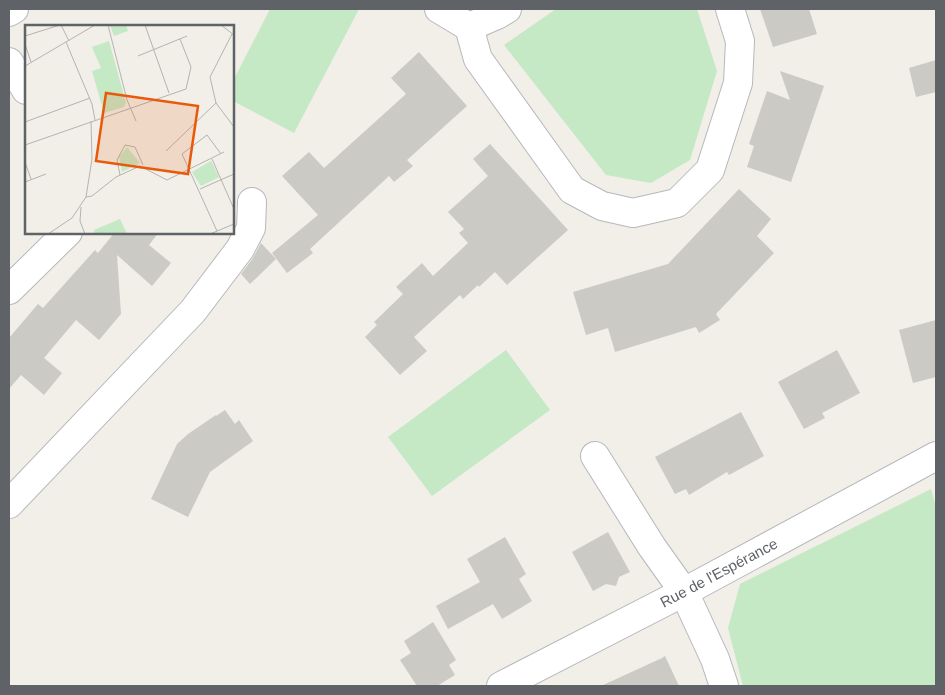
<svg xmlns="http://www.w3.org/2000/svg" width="945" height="695" viewBox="0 0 945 695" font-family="Helvetica,sans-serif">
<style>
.green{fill:#c5e8c5}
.building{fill:#cccac5}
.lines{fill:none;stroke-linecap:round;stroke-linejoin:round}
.minor-casing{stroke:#b5b8bc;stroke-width:30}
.minor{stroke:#fff;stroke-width:28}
.labels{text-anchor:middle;stroke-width:5;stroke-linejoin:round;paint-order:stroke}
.street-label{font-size:15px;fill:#5f6368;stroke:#fff}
.inset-road{fill:none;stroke:#b3b3b1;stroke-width:1}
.view{fill:#e8590c;fill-opacity:0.15;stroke:#e8590c;stroke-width:2.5}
.inset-edge{fill:none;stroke:#5f6368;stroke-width:2.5}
</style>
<rect width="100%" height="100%" fill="#f1efe8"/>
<g class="green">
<path d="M270,9H359L294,133L233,101V81Z"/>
<path d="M556,9H697L717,71L690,160L651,183L606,175L504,45Z"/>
<path d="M506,350L550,410L432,496L388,437Z"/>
<path d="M931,489L936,507V686H743L728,628L740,584Z"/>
</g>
<g class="building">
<path d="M760,9H809L817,34L773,47Z"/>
<path d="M419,52L467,106L407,160L413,166L394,182L389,176L310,249L313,253L287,273L272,253L318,215L282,176L309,152L324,168L406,94L391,78Z"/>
<path d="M936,60V92L916,97L909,68Z"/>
<path d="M780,71L824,86L791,182L747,167L754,146L749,144L767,91L790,100Z"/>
<path d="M490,144L568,230L507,285L495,272L479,287L478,285L463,299L460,295L414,337L427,351L400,375L365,337L377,325L374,322L403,294L396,287L422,263L433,276L468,243L459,233L464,229L448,212L488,176L473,159Z"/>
<path d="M739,189L771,219L757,236L774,253L716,314L720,320L699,333L696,327L615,352L608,328L586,335L573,292L668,264Z"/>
<path d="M115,232H159L149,245L171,263L152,286L117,255L121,314L99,340L76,320L44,358L62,373L44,395L21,375L9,389V338L38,304L43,308L95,250L98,253Z"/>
<path d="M261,243L276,259L250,284L241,274L253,258Z"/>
<path d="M936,320V377L913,383L899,330Z"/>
<path d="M837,350L860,393L822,413L825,418L804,429L778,382Z"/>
<path d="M225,410L235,424L239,420L253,441L210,472L188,517L151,499L177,444L188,434L216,415V416Z"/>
<path d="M741,412L764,456L729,475L727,472L689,495L686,489L675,494L655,457Z"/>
<path d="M608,532L630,572L619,577L616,586L606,584L593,591L572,552Z"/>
<path d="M505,537L526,574L519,579L532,601L502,619L493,604L448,629L436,606L480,582L467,559Z"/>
<path d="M433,622L456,660L449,665L455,675L437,686H417L400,660L411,653L404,641Z"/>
<path d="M665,656L679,686H601L662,658Z"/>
</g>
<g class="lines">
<defs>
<g id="minor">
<path d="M439,9L469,27L497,15L507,9"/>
<path d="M9,12L14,9"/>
<path d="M469,27L478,59L572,190L602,206L633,213L677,203L710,170L738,83L740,41L730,9"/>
<path d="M9,62L26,90"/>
<path d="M9,290L68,232"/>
<path d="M595,456L652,547L684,592L715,659L724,686"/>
<path d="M9,504L193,311L240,249L251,228L252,202"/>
<path d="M501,686L684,592L936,456"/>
</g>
</defs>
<use href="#minor" class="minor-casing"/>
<use href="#minor" class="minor"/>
</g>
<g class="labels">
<g class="street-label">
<text transform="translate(719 573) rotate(-28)" y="5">Rue de l'Espérance</text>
</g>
</g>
<g transform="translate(25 25)">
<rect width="209" height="209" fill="#f1efe8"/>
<path d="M85,0H101L103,6L89,11ZM84,16L101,78L99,82L79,88L67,46L76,43L67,22ZM102,122L115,138L97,147L94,132ZM186,136L194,152L176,161L167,147ZM95,194L102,209H70L69,205Z" fill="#c5e8c5"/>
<path class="inset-road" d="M36,0L44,16M83,0L102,75L111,96M120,0L144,68M196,0L209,10M207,9L185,52L191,78L209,102M0,11L35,0M41,17L67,79L70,95M0,19L6,37M113,31L162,11M0,41L70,0M0,97L65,73M0,120L161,64L166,42L155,14M141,126L191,78M187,134L209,184M0,137L6,154M95,150L92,135L100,120L110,122L118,140M0,157L21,149M175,164L209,149M61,172L67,171L91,152L115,141L142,155L199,127M56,182L55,196L60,209M192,206L157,129L182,110L196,129M23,209L47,193L61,172L67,134L66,96M185,209L209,199"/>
<path class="view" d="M81,68L173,81L163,149L71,136Z"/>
<rect width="209" height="209" class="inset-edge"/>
</g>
<rect width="945" height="695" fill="none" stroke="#5f6368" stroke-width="20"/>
</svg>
